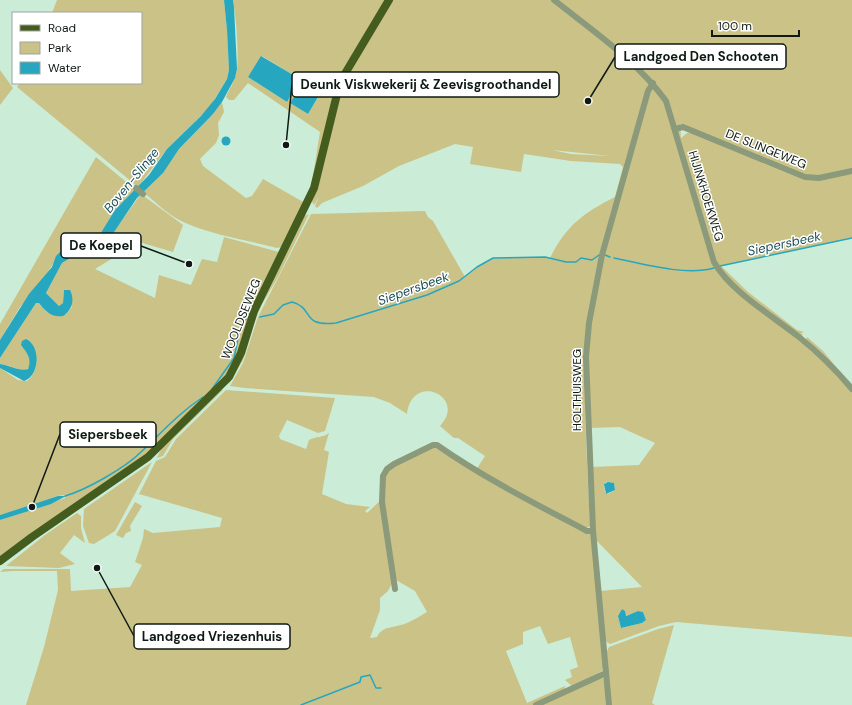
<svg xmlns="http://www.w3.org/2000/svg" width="852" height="705" viewBox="0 0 852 705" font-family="'DM Sans',sans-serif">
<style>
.green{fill:#cbc288;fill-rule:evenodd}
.water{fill:#26a7bf}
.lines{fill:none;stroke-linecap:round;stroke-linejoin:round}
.stream{stroke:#26a7bf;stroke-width:1.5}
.minor{stroke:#8a9a7a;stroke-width:6}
.major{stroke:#445d1f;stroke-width:8}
.labels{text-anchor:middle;stroke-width:3;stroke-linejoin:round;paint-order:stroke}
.street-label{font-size:12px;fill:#0e1a13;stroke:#fff}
.water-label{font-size:13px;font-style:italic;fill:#1d505a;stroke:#fff}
.leader{fill:none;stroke:#0e1a13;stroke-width:1.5}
.callout-dot{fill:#0e1a13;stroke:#fff;stroke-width:1.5}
.callout{fill:#fff;stroke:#0e1a13;stroke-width:1.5}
.callout-label{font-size:13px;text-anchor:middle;font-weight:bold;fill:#0e1a13}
</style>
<rect width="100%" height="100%" fill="#cbecd6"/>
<g class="green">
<path d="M57,0H224L227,30L229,70L227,79L209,108L167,149L138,187L17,87L20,83H141V13H52Z"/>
<path d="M233,0H852V169L819,177L805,176L680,124L681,138L687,133H694L805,179H820L852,172V238L721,266L748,292L797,330L804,332L801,333L803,335L800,336C773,314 739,294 718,265L682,147L683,162L712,260L720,275L737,291L814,351L852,392V637L676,622L659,626L610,644L605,641L600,591L642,587L595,539L591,467L639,465L655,443L620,427L590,428C589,404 586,379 588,355C593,287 613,223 631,158H626C628,166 606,235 602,248C577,339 586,433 590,526L586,528L476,470L485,456L458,438H454L440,426C468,397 412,371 407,414L390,403L374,397L244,388L230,386L243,363L258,317L311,214L425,211L428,217L433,221L465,277L477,267L493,258H550C566,226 583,213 615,197L623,167L620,164L571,161L524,154L521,172L470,164L473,147L455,144L399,166L363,186L322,203L317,208L315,206L319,197L314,205L311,200L309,201L320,132L248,83L234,100H229L226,97C229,90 234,82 236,74C240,59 236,16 233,0ZM262,56L300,79L287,102L248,77ZM303,82L321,92L308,114L290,103ZM552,150L610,156L571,154ZM606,482L614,483L615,490L608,494L605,493L604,484ZM622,609L625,611V616L638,611L643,612L646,620L642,623L621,628L618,616Z"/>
<path d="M0,70L13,88L0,105Z"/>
<path d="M222,102L224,112L218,123L219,135L216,143L200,159L203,166L246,198L252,196L263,179L305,203L282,247L277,248C248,240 216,236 188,224C171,218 157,203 143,192L166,167L179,149L213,114Z"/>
<path d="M96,157L136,190L115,210L104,229L93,241L73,245L62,250L45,276L20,307L0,340V324Z"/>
<path d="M141,194L183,225L173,252L129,239L118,255L95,269L155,298L159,275L191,285L202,259L217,262L224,237L279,252L237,355L227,375L154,449L0,558V520L65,498V495L58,496L0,515V368L18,380L27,381C39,371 38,356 31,343L26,350L30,359L29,367L26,370C17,370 9,365 0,364V358L36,303H39L47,312L66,314L72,307L64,290L63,303L59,306L46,293L62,263L77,254L105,244Z"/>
<path d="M309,214L278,277L262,304L256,318L243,360L229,384L228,381L252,322L304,216Z"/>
<path d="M807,337L823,351L852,386L806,339Z"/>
<path d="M221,390H223L173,439L163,456L157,458L162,447Z"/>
<path d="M226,390L335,398L325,431L318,433L287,420L279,436L280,439L306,449L309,440C316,436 323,438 329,433L324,450L329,452L322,494L346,504L370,507L365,511L367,513L381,500L392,583L388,591L380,598V610L370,638L377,637C382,625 397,628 407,623C414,620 420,616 427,612L415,591L396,580C393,559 375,487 388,470C393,465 426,451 435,446L591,535L604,667L602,671L573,687L565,680L572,677L570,670L578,667L570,637L548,644L540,626L523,632V644L506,651L527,703L565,686L564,691L533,705H26L44,647L58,590L57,571H13L0,572L4,569H70L71,591L130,587L142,565L135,562L143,538L144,529L153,533L220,527L222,518L139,494L156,461L165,457L176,439Z"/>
<path d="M152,462L115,531L94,544L89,543L83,526L84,509Z"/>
<path d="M135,502L142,506L130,526L131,531L126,533L123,538L116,535Z"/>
<path d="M77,513L81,516V528L85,543L74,535L60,553L75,564L59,568L6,566L45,535Z"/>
<path d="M674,625L652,703L655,705H611L606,653L609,647L658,629Z"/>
<path d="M601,677L605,680L607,705H540Z"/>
</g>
<g class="water">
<path d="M224,0H233L234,7L237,69L235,78L222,102L213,114L179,149L163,173L137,198L108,241L100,246L72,257L62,263L46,293L59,306L63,303L64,290H70C75,300 72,310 63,316C52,318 45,311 39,303H36L0,358V340L29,294L52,267L56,256L62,250L73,245L93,241L99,236L115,210L149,175L167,149L201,116L215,99L227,79L229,70L227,30Z"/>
<path d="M261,56L300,79L287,102L248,77Z"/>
<path d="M303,82L321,92L308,114L290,103Z"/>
<circle cx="226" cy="141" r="4.5"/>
<path d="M26,339C41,346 40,376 24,381L0,368V364C9,365 21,372 28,369C32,358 27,353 21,345L22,341Z"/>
<path d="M608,482L614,483L615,490L606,494L604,484Z"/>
<path d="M58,496H66L51,504L0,520V515Z"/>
<path d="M622,609L625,611L626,616L638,611L643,612L646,620L642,623L621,628L618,616Z"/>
</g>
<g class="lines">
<g class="stream">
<path d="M605,255L610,257"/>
<path d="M614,258C643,264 685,276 714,268"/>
<path d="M720,266L852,238"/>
<path d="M260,317L274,314L283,305L292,302C315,308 300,327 336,323L427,295L459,281L477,267L493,258L545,257L566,262H576L581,258L592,260L599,255"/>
<path d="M212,389L234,358L241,324L246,319"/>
<path d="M65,496C86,490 125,468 141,452C162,432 179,413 203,397"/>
<path d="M301,705L360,682L361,677L370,675L376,688H381"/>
</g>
<g class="minor">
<path d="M554,0C593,31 636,60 666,101L714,262C730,291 774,317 799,337C819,353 836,370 852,389"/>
<path d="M675,129L683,127L805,177L819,178L852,171"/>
<path d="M136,188L143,194"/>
<path d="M395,589L382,502L383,476L387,469L394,464L433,445H437C484,478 536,504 587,531H593"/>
<path d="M536,705L606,673"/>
<path d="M609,705L593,531L586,357L589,323L602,255L648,91L653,83"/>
</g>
<path class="major" d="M0,561L32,537L148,457L229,377L241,353L254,311L314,188L340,82L389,0"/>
</g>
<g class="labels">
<g class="street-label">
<text transform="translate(766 149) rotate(22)" y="4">DE SLINGEWEG</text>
<text transform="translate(706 196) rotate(73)" y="4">HIJINKHOEKWEG</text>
<text transform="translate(241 319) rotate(-68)" y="4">WOOLDSEWEG</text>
<text transform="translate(577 390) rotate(-90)" y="4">HOLTHUISWEG</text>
</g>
<g class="water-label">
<text transform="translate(131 180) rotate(-51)" y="5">Boven-Slinge</text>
<text transform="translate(784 243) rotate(-12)" y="5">Siepersbeek</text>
<text transform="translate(413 288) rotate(-20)" y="5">Siepersbeek</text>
</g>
</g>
<path class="leader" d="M588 101L615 57M286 145L292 84M189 264L141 246M32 507L60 434M97 568L134 636"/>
<g class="callout-dot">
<circle cx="588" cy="101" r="4"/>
<circle cx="286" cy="145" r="4"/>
<circle cx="189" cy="264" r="4"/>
<circle cx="32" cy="507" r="4"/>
<circle cx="97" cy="568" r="4"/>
</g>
<g class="callout">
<rect x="615" y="44" width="171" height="25" rx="4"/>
<rect x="292" y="72" width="267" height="25" rx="4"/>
<rect x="61" y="233" width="80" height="25" rx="4"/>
<rect x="60" y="422" width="96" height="25" rx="4"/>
<rect x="134" y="624" width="156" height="25" rx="4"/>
</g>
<g class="callout-label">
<text x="701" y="61">Landgoed Den Schooten</text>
<text x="426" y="89">Deunk Viskwekerij &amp; Zeevisgroothandel</text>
<text x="101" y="250">De Koepel</text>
<text x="108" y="439">Siepersbeek</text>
<text x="212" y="641">Landgoed Vriezenhuis</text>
</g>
<rect x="12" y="12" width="130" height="72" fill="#ffffff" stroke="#9fa3a1"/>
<rect x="20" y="25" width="20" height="6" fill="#445d1f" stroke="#9fa3a1"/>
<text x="48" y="32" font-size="12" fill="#0e1a13">Road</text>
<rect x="20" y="42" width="20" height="12" fill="#cbc288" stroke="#9fa3a1"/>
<text x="48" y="52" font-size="12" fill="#0e1a13">Park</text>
<rect x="20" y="62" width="20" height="12" fill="#26a7bf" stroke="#9fa3a1"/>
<text x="48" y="72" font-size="12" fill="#0e1a13">Water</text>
<path d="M712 30v6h87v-6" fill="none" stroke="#0e1a13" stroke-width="2"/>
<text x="718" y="30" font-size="12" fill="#0e1a13" stroke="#ffffff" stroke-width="3" paint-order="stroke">100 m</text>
</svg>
